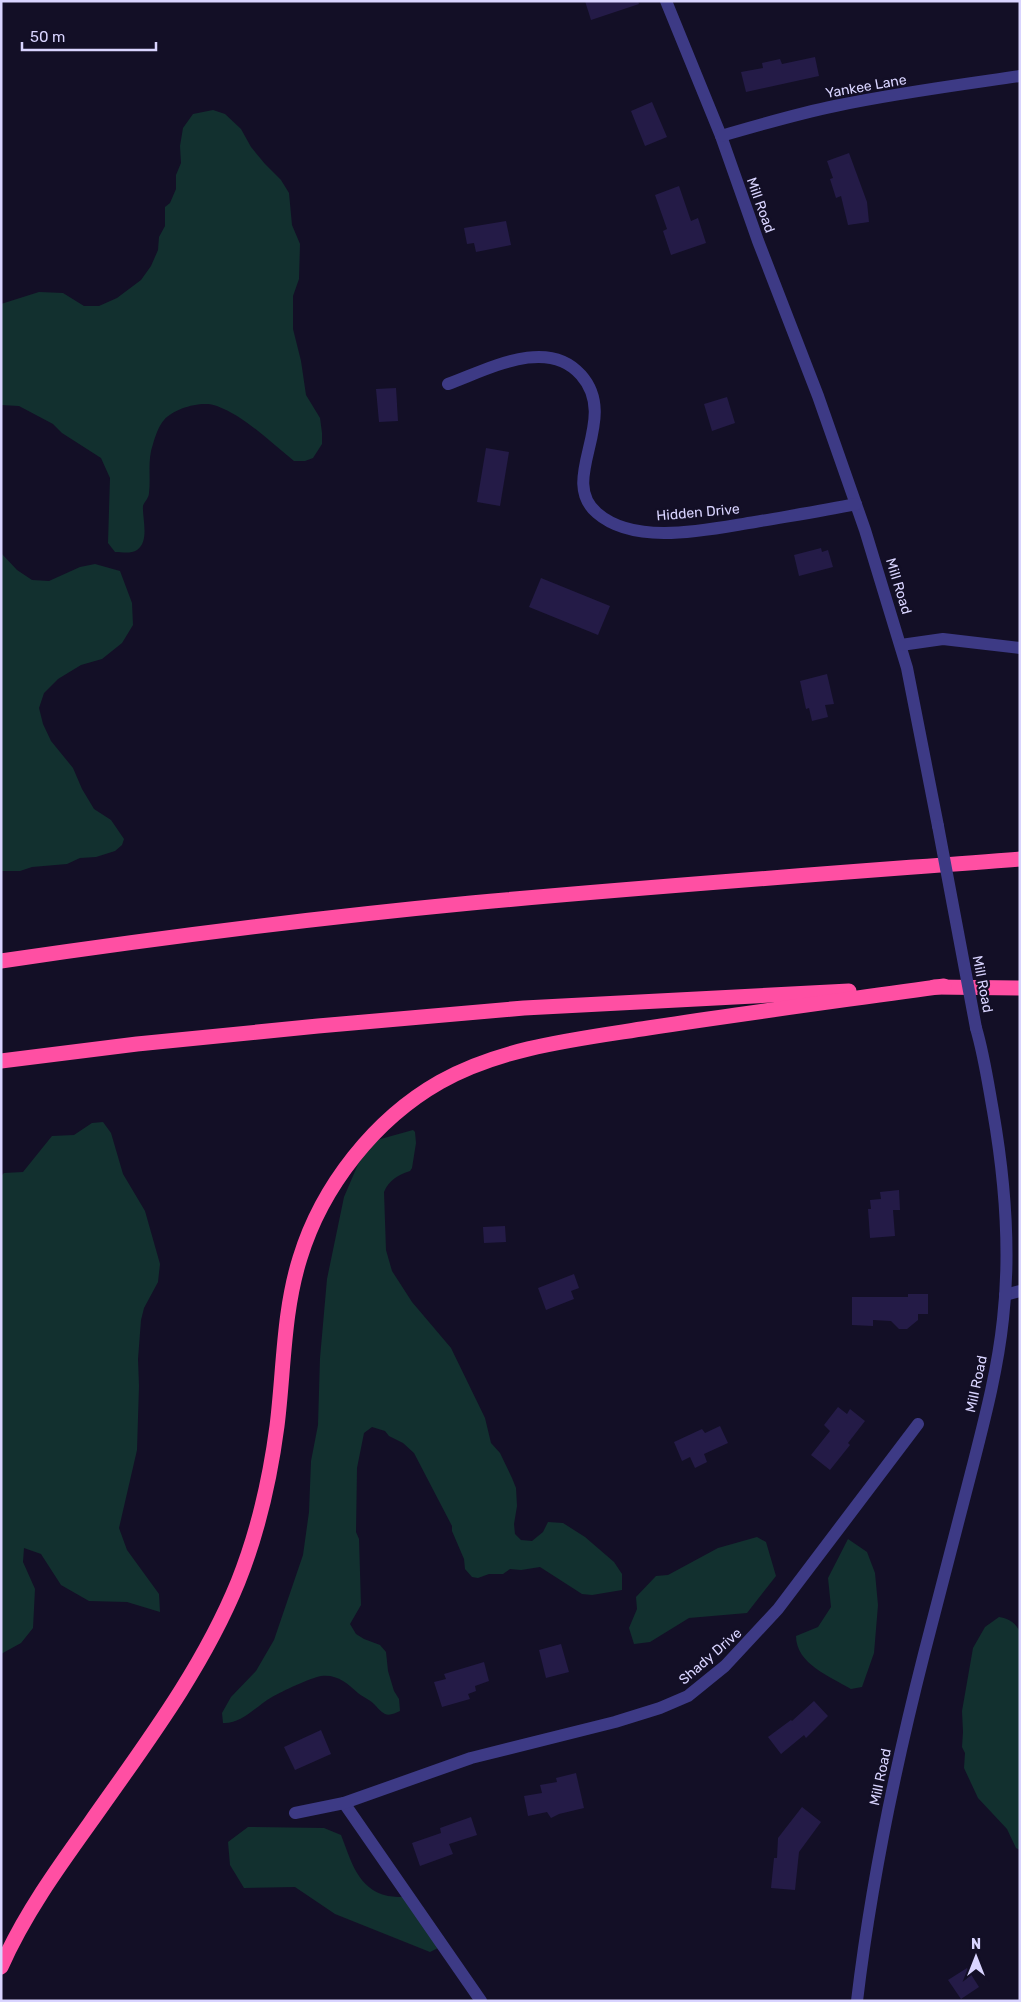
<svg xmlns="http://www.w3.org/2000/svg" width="1021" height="2002" viewBox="0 0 1021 2002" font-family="Rubik,sans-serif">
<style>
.green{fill:#12302f}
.building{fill:#241b47}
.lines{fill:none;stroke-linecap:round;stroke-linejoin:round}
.minor{stroke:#3d3a85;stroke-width:12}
.motorway{stroke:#ff4fa3;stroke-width:15}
.minor-bridge{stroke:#3d3a85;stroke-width:12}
.labels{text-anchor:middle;stroke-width:4.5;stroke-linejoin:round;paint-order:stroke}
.street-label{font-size:14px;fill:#d9d4ff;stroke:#130f26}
</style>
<rect width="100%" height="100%" fill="#130f26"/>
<g class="green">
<path d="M213,110L225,114L241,129L251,147L265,164L281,180L289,193L292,225L300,244L299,279L293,296V329L301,361L306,395L320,418L322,433V444L313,458L305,461H294C270,442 246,417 217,406C203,400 174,408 164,420C159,425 155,437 153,444C147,461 151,476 149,493C149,498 144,502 143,506C142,518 150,541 137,550C131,554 122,552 115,552L108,543L110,478L101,458L62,433L53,424L19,406L1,405V304L39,292L63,293L84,306H99L117,298L141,280L151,266L158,250L159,237L165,226V207L170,203L176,189V175L181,163L180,146L183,128L193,114Z"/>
<path d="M1,553L17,570L32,580L49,581L80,567L95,564L120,571L132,603L133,625L122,643L102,659L81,665L58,679L44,693L39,708L43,724L51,741L73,768L82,789L94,809L111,820L124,839L122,845L115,851L96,857L80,858L67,864L32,867L20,871H1Z"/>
<path d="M103,1122L111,1133L123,1174L145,1211L160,1264L158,1282L144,1308L141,1320L138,1359L139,1386L137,1450L119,1528L127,1550L159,1594L160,1612L127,1602L89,1601L61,1585L41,1554L24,1548L23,1562L35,1589L33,1628L21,1643L1,1654V1176L4,1173L23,1172L52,1136L74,1135L92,1123Z"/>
<path d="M413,1130L415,1132L416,1143L412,1168L410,1171C398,1175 389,1180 384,1192L386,1250L392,1271L412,1302L451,1348L485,1418L491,1443L500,1453L512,1478L516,1488L517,1506L514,1524L515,1534L521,1540L532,1541L543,1532L548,1522L563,1523L585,1537L614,1562L622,1574V1590L592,1595L582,1594L540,1567L521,1570L510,1569L503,1574H489L478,1578L472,1577L465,1569L464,1559L452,1531V1526L414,1453L403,1443L389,1436L385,1431L372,1427L364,1433L357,1468L356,1532L359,1539L361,1605L350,1624L356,1634L364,1639L380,1645L386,1652L388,1671L394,1691L399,1699L400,1711C395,1713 390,1716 385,1714C381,1712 377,1707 374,1704C369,1699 363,1697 358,1693C347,1683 337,1674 321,1676C310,1678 283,1691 272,1697C256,1706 242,1724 223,1723L222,1713L231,1697L256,1671L274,1640L303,1555L309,1512L311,1461L318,1425L320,1358L327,1279L344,1197L362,1155L377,1140Z"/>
<path d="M757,1537L766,1542L776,1576L747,1613L689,1618L650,1642L634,1644L629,1628L637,1609L636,1597L656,1576L668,1575L718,1548Z"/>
<path d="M848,1539L867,1552L875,1573L878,1605L874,1653L862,1687L851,1689C831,1677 796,1664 796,1636L818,1627L831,1607L828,1578Z"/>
<path d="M999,1617C1008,1618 1016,1623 1020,1632V1850L1016,1848L1007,1829L978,1798L964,1768L965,1753L962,1747L963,1732L962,1711L973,1648L985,1627Z"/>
<path d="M248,1827L324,1828L341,1835C351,1860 357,1889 388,1896C394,1897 401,1897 408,1897L438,1948L430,1952L335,1914L295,1887L244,1888L230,1865L228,1842Z"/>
</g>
<g class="building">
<path d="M585,1H638L639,4L591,20Z"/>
<path d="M815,57L819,76L746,92L741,72L763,68L762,63L780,59L782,64Z"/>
<path d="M652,102L667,137L645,146L631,111Z"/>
<path d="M849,153L867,202L869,222L848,225L841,196L836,198L830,179L833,178L827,161Z"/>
<path d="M679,186L691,221L698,218L706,243L671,255L663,231L667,229L655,195Z"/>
<path d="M506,221L511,245L476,252L474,243L467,244L464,228Z"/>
<path d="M396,388L398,421L379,422L376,389Z"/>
<path d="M727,397L735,423L712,431L704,404Z"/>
<path d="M486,448L509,452L500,506L477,502Z"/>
<path d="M821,548L822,552L828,550L833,567L799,576L794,555Z"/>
<path d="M541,578L610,606L598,635L529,607Z"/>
<path d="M827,674L834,704L825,705L828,717L812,721L809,708L806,709L800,681Z"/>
<path d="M899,1190L900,1210H893L895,1236L870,1238L868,1209H871L870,1200L881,1199L880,1192Z"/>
<path d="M505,1226L506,1242L484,1243L483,1227Z"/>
<path d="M574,1274L579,1288L571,1291L574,1299L546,1310L538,1288Z"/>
<path d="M908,1294H928V1314H918V1320L907,1329H899L891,1321L873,1320V1326L852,1325V1297H908Z"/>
<path d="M838,1407L847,1414L850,1409L865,1421L848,1443L850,1445L830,1470L811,1455L830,1431L824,1425Z"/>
<path d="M720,1426L728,1443L704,1454L707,1462L695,1468L690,1457L682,1461L674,1442L702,1429L705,1433Z"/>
<path d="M561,1644L569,1672L546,1678L539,1650Z"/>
<path d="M484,1662L489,1681L475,1686L476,1691L468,1694L470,1699L442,1707L434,1682L446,1679L444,1674Z"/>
<path d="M814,1701L828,1716L806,1738L804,1735L781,1754L768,1737L791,1720L792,1721Z"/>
<path d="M321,1730L331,1754L295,1770L284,1747Z"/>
<path d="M576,1773L584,1808L559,1814L551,1818L547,1812L528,1816L524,1796L542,1793L540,1785L557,1782L556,1778Z"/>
<path d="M802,1807L821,1822L799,1852L795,1890L771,1888L774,1858H777L778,1838Z"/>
<path d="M471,1817L477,1835L449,1844L453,1854L420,1866L412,1843L441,1833L440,1828Z"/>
<path d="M967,1968L979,1987L961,1999L948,1980Z"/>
</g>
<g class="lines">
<g class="minor">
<path d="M666,1L721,136L758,241L818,396L865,530L907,668L938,826"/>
<path d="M721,136C759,125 796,114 835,106C896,93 958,85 1020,76"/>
<path d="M448,384C487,370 547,336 581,375C621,420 557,479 597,513C636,547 710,529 755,522C789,516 822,511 856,504"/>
<path d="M901,645L943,639L1020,648"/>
<path d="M1005,1295L1020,1291"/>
<path d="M344,1803L481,2001"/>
<path d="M295,1813L344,1803L471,1758L615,1722L660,1708L688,1696L725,1666L778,1609L918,1424"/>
<path d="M857,2001C871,1883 895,1768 924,1654C941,1589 958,1525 974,1461C986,1414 998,1367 1003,1319C1011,1249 1005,1180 993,1111C988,1083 984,1055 976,1028"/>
</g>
<g class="motorway">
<path d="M1,961C157,938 314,918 471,903C654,886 837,873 1020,859"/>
<path d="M934,987L1020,988"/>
<path d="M1,1061L137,1044L318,1026L524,1008L849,991"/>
<path d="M1,1967C24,1915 57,1869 90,1823C144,1746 202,1670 238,1582C258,1532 270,1479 277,1426C284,1370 283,1312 300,1258C322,1186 375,1119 440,1082C502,1047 578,1039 648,1028C746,1013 845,1000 944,986"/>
</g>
<path class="minor-bridge" d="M938,826L976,1028"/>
</g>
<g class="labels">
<g class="street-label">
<text transform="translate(866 86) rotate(-10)" y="5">Yankee Lane</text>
<text transform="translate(761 205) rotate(70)" y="5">Mill Road</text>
<text transform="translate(698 512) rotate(-5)" y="5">Hidden Drive</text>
<text transform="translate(899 586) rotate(73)" y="5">Mill Road</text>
<text transform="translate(983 984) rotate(79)" y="5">Mill Road</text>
<text transform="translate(976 1384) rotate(-78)" y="5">Mill Road</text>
<text transform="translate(710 1656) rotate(-41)" y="5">Shady Drive</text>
<text transform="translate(880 1777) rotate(-78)" y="5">Mill Road</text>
</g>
</g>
<rect width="1021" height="2002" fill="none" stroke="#d9d4ff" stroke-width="5"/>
<g transform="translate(976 1957)" stroke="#130f26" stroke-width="4" paint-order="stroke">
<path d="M0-4L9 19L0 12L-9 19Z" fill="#d9d4ff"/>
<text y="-8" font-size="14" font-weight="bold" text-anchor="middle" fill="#d9d4ff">N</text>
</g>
<path d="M22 42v8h134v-8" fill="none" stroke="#d9d4ff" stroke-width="2.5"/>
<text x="30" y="42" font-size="15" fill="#d9d4ff" stroke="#130f26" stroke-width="4" paint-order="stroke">50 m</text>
</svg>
